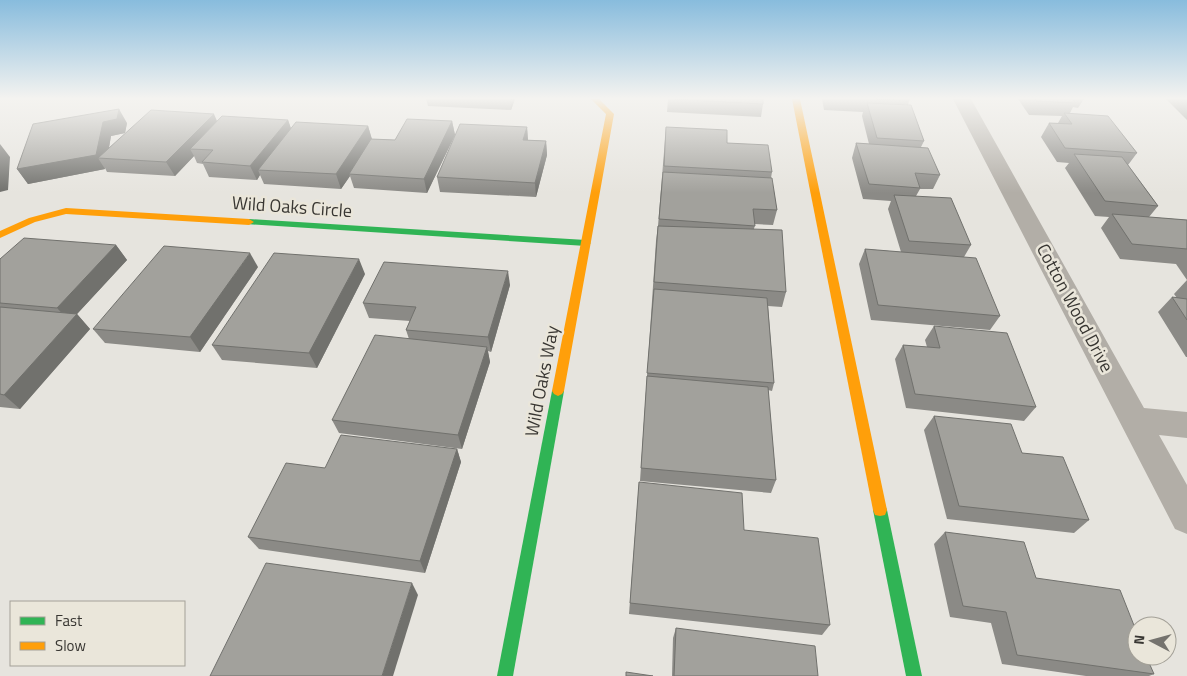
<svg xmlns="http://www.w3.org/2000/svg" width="1187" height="676" viewBox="0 0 1187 676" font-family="'Titillium Web',sans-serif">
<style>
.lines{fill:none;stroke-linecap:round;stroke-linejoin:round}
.street{fill:#b2aea7;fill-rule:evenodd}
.fast{fill:#30b455;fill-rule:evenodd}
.slow{fill:#ff9f0a;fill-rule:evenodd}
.wall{fill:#8b8a86}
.shaded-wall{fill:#71716d}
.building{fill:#a2a19c;stroke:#71716d}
.labels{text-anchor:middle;stroke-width:5;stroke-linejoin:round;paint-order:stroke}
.street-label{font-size:18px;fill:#383632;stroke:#eae6da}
</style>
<rect width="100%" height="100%" fill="#e6e4de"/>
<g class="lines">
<path class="street" d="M953,99H971L1144,408L1187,412V438L1159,435L1187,485V534L1175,529Z"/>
<g class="fast">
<path d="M249,219L586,240L591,243L586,246L246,224V220Z"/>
<path d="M558,386L562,388L564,391L513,676H497L552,391L554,388Z"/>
<path d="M880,504L885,505L887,510L922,676H906L873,510L875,505Z"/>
</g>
<g class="slow">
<path d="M591,99H599L614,114L564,391L562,394L558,396L554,394L552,391L606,114Z"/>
<path d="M792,99H800L887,510L885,515L880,516L875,515L873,510Z"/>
<path d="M66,208L249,219L254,222L249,225L66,214L35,222L0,238V231L29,218Z"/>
</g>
</g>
<g class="wall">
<path d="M426,99H515L511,110L428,106Z"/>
<path d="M668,99H763V104L761,117L667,112Z"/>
<path d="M822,99H909V101L908,105L924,141L921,147L940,175L933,189H920L916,196L971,245L964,257L1000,316L990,330L871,320L859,264L865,249L901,252L888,209L891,201L863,199L852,158L856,143L869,144L862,116L863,112L824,110Z"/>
<path d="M1018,99H1084L1078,108L1073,107L1070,113L1137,153L1128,165L1158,206L1149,217L1187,220V280L1176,264L1120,259L1101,228L1109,217L1095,216L1065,168L1069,163L1057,162L1041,137L1049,123H1058L1062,116L1029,115Z"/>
<path d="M1166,99H1187V120Z"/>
<path d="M288,120L291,129L368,126L372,139L395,140L452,121L455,135L427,193L354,188L350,176L341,189L264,184L260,175L257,180L209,177L203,164L197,163L194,156L175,176L107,172L105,168V169L28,184L17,169L127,123L125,133L111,136L109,148L217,121Z"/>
<path d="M527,127L528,140L546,141L547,155L536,197L440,192L437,177Z"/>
<path d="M666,127L727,143L772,172L771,178L777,210L773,225L755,224L754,229L786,292L782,307L768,306L774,383L772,391L768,390L776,480L771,493L640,481L656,241L658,226Z"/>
<path d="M116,245L127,260L77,314L90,329L20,409L0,407V259Z"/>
<path d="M258,267L200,352L105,343L93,329Z"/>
<path d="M365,274L317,368L222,360L212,345Z"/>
<path d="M1187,280V357H1186L1158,312L1172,297L1177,298L1174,294Z"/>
<path d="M510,285L491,352L488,351L490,362L462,449L339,433L332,420L409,339L406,330L410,321L369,318L363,303Z"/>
<path d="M934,326L1036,407L1024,421L906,408L895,359L903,345L927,347L925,340Z"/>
<path d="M934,416L1022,453L1089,520L1074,533L947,519L924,430Z"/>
<path d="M457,449L461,462L425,573L259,549L248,537L325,468Z"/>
<path d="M639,482L744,530L830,625L822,635L629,614Z"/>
<path d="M945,532L1036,578L1154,674L1149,676H1086L1002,664L991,623L950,617L934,544Z"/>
<path d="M676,628L818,676H672L673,638Z"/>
</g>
<g class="shaded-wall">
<path d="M510,99H515L511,110Z"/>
<path d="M119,109L127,123L125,133L111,136L107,158H98L105,169L28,184L17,169L103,122Z"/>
<path d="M214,114L220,128L190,149L194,156L175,176L166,162Z"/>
<path d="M288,120L293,134L258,170L260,175L257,180L250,166Z"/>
<path d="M452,121L455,135L427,193L424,179Z"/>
<path d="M368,126L372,140L349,174L350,176L341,189L336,174Z"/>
<path d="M527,127L528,141L523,140Z"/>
<path d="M546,141L547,155L536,197L535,183Z"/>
<path d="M0,144L10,157L8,190L0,192Z"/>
<path d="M116,245L127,260L77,314L90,329L20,409L4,395L70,322L57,308Z"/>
<path d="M250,253L258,267L200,352L190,337Z"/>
<path d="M359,259L365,274L317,368L309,353Z"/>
<path d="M508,271L510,285L491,352L488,337Z"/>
<path d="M487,347L490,362L462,449L458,435Z"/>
<path d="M457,449L461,462L425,573L420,561Z"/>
<path d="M412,583L418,595L393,676H382Z"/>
</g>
<g class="building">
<path d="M672,99H763V104Z"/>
<path d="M876,99H909V101Z"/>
<path d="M1035,99H1072L1076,103L1036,101Z"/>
<path d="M867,103L911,105L924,141L877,138Z"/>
<path d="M119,109L117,119L103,122L96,155L17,169L33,124Z"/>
<path d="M151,110L214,114L166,162L98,158Z"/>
<path d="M1064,113L1108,116L1137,153L1065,148L1049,123L1072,124Z"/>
<path d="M222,116L288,120L250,166L202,162L213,150L190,149Z"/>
<path d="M407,119L452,121L424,179L349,174L371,139L395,140Z"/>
<path d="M296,122L368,126L336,174L258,170Z"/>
<path d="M460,124L527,127L523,140L546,141L535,183L437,177Z"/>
<path d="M666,127L727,130V143L768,145L772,172L664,166Z"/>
<path d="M856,143L928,148L940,175L915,173L920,188L869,184Z"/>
<path d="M1074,154L1122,157L1158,206L1105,201Z"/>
<path d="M663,172L772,178L777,210L753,209L755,226L659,219Z"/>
<path d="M894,195L951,198L971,245L909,241Z"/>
<path d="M1112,214L1187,220V249L1132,244Z"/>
<path d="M658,226L782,230L786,292L654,282Z"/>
<path d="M24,238L116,245L57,308L0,303V259Z"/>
<path d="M164,246L250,253L190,337L93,329Z"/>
<path d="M865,249L976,258L1000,316L878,305Z"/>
<path d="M274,253L359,259L309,353L212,345Z"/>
<path d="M384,262L508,271L488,337L406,330L416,307L363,303Z"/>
<path d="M654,289L767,298L774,383L647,373Z"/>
<path d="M1172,297L1187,299V320Z"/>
<path d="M0,307L77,314L4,395L0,394Z"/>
<path d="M934,326L1007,333L1036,407L915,394L903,345L940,348Z"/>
<path d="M375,335L487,347L458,435L332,420Z"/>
<path d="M647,376L768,387L776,480L641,468Z"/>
<path d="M934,416L1011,424L1022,453L1063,457L1089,520L959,506Z"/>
<path d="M341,435L457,449L420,561L248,537L286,463L325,468Z"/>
<path d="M639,482L742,493L744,530L818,538L830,625L630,603Z"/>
<path d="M945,532L1024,542L1036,578L1120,590L1137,633V656H1146L1154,674L1017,655L1006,612L963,606Z"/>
<path d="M266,563L412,583L382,676H210Z"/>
<path d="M676,628L815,646L818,676H674Z"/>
<path d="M626,672L653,676H626Z"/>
</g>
<linearGradient id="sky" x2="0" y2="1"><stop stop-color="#88bcdd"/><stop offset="0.51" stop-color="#f4f3f0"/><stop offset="1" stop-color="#f4f3f0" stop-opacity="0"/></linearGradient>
<rect width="1187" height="193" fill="url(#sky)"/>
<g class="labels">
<g class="street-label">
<text transform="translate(292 207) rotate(4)" y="6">Wild Oaks Circle</text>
<text transform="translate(1075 308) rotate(62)" y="6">Cotton Wood Drive</text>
<text transform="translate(542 381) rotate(-79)" y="6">Wild Oaks Way</text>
</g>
</g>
<rect x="10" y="601" width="175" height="65" fill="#eae6da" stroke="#a3a097"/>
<rect x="20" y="617" width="25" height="8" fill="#30b455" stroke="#a3a097"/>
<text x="55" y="626" font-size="15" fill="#383632">Fast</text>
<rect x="20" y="642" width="25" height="8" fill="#ff9f0a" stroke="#a3a097"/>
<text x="55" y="651" font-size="15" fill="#383632">Slow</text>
<g transform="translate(1152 641) rotate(276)"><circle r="24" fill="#eae6da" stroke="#a3a097"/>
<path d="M0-4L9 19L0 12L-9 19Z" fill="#75736e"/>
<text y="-8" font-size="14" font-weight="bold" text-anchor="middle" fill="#383632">N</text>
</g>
</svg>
